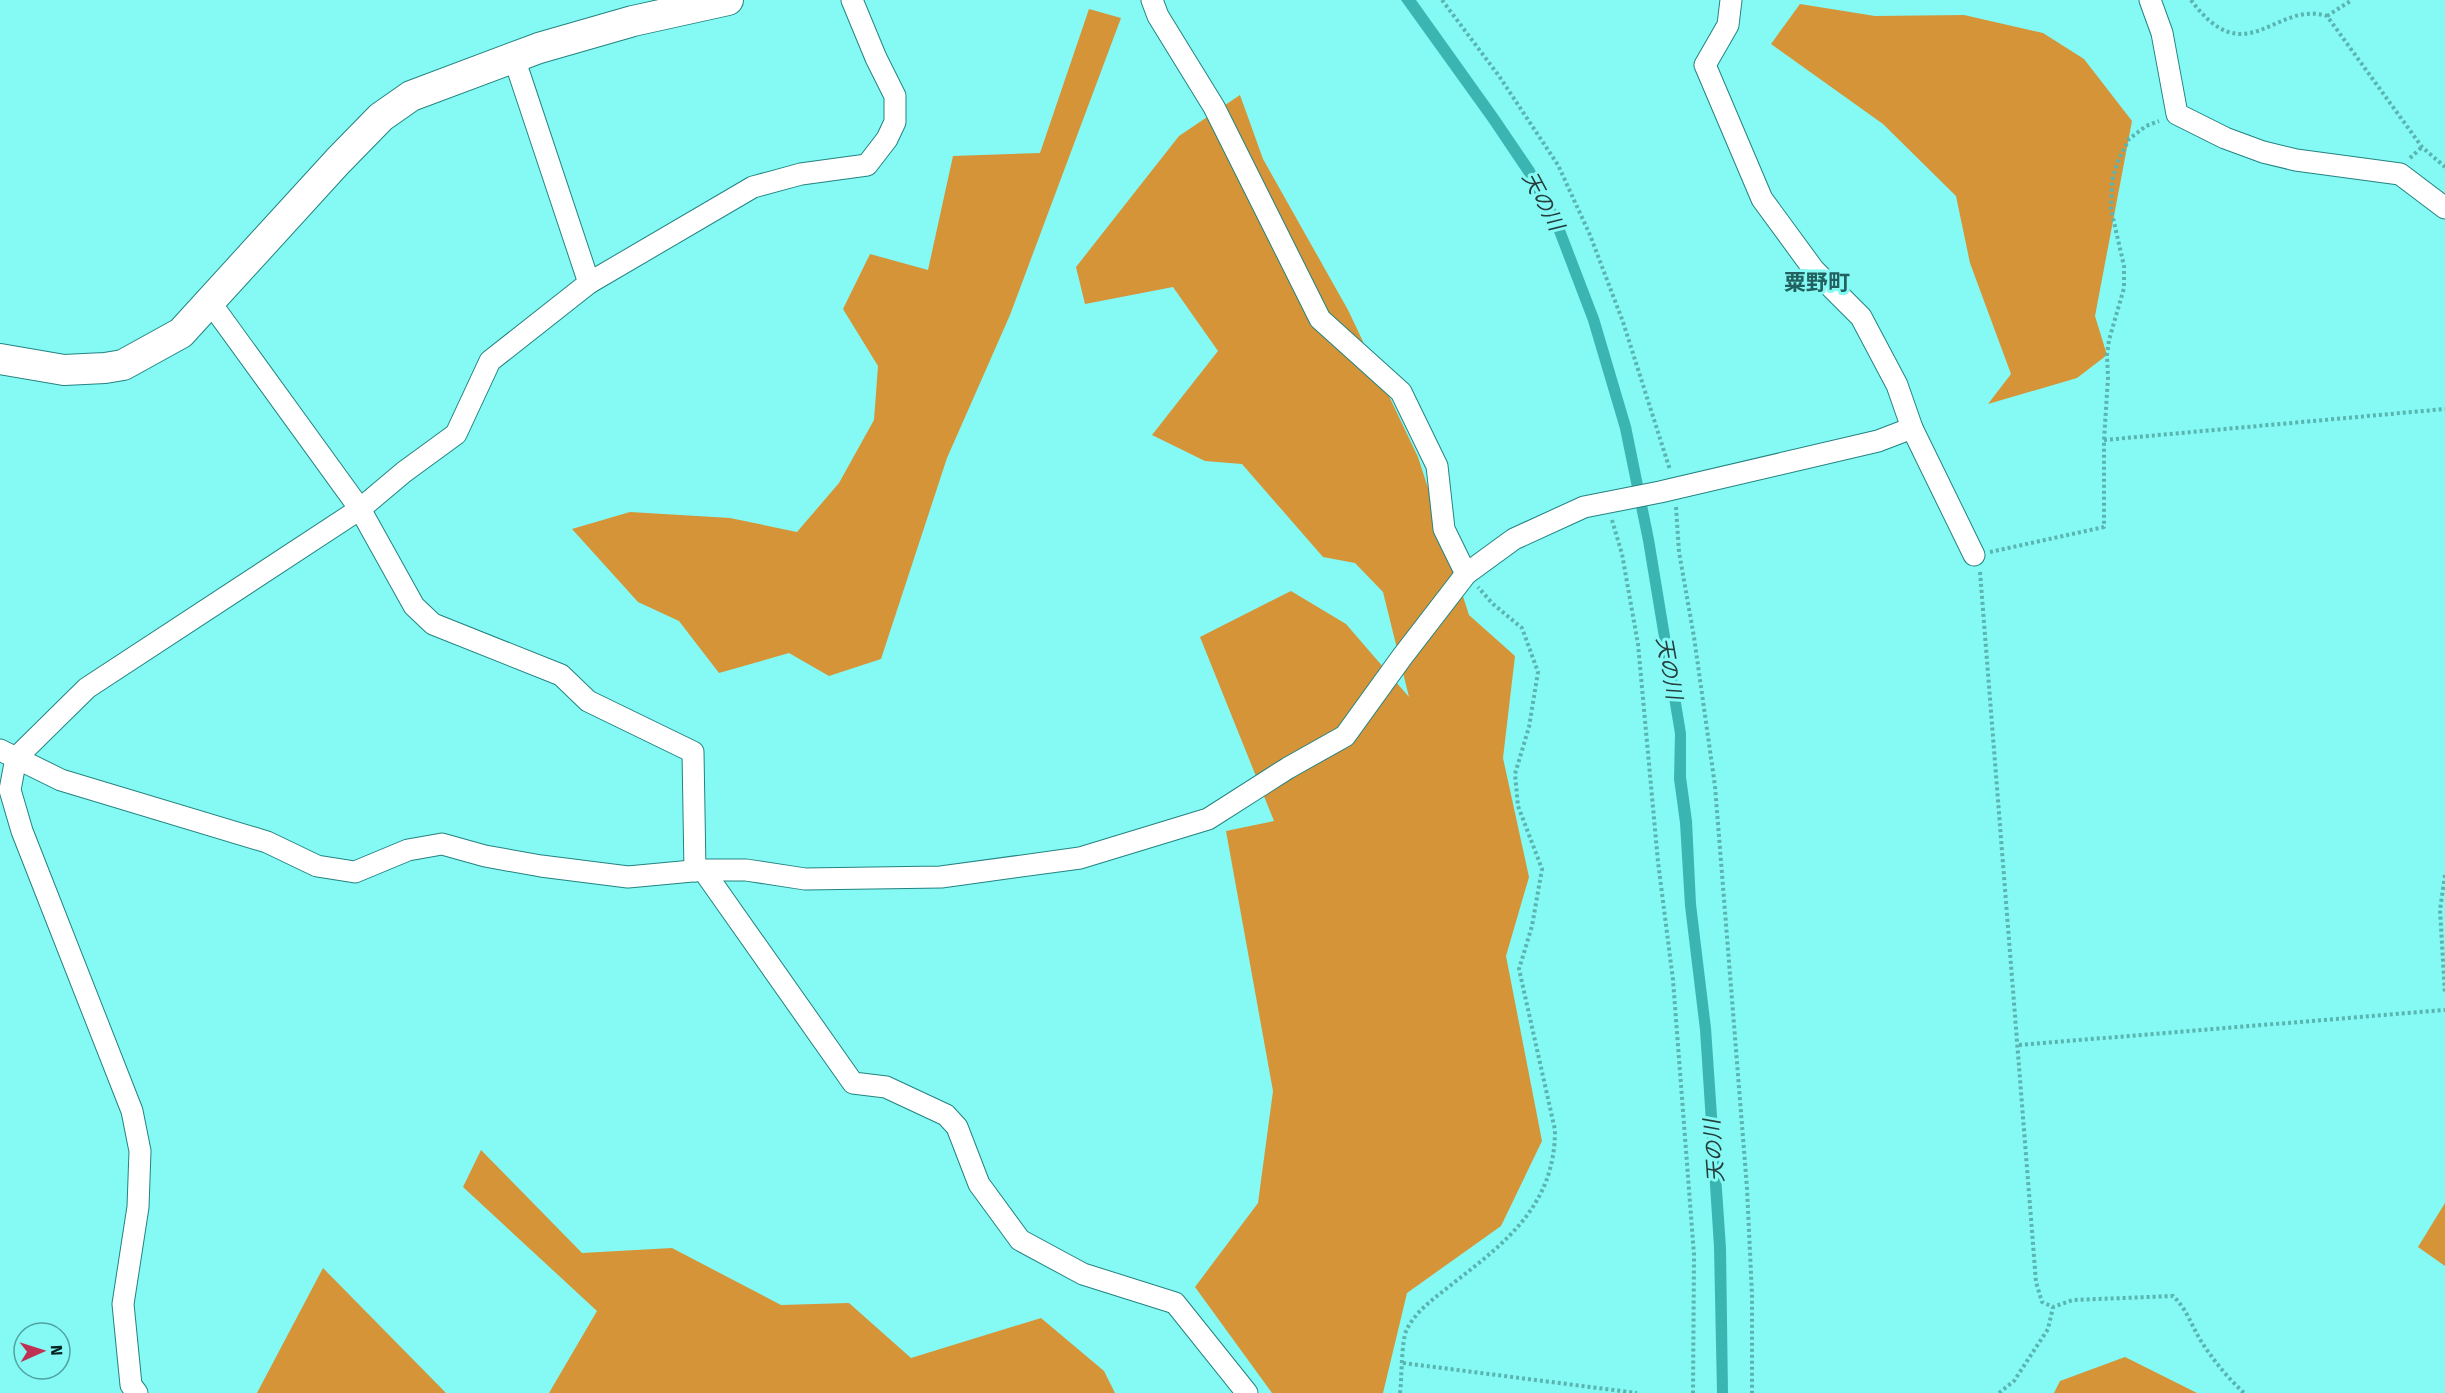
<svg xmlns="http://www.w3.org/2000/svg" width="2445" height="1393" viewBox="0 0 2445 1393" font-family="'Fira Sans','Noto Sans JP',sans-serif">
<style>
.forest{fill:#d59437}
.water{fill:#3bb5b1}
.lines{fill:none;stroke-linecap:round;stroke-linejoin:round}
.street-casing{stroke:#248380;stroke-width:23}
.secondary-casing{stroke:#248380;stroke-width:32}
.path{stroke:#5ab4b0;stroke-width:4;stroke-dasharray:3 3;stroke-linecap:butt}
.street{stroke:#fff;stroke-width:21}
.secondary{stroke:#fff;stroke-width:30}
.labels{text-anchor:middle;stroke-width:6;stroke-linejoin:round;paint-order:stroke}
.water-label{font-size:21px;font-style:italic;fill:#243f3d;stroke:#85f9f4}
.quarter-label{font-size:22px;font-weight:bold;fill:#21615f;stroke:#85f9f4}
</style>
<rect width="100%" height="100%" fill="#85f9f4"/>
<g class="forest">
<path d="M1800,4L1875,16L1964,15L2043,33L2084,59L2132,121L2095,316L2107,355L2077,378L1988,404L2011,374L1970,263L1956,196L1883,124L1771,44Z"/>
<path d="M1089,9L1121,18L1010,315L947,458L881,659L829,676L789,653L719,673L679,621L638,602L572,529L630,512L730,518L797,532L839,483L874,420L878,366L843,309L870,254L928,270L953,156L1040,153Z"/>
<path d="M1240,95L1263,159L1348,310L1418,457L1469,615L1515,656L1503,758L1529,877L1506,956L1542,1141L1501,1226L1407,1293L1383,1393H1272L1195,1287L1258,1203L1273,1091L1226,831L1274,821L1200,637L1291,591L1346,624L1409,697L1383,592L1355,563L1323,557L1242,464L1205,461L1152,435L1218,351L1173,287L1085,304L1076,267L1179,136Z"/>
<path d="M481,1150L582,1253L672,1248L781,1305L849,1303L911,1358L1041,1318L1104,1371L1115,1393H549L597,1311L463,1187Z"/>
<path d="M2445,1203V1266L2418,1247Z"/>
<path d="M323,1268L446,1393H257Z"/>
<path d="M2125,1357L2197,1393H2054L2060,1381Z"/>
</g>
<path class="water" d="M1401,0H1416L1498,115L1534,168L1561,219L1599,318L1631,426L1654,539L1686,733V777L1692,821L1696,904L1711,1028L1726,1248L1728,1393H1717L1714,1247L1700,1030L1685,906L1680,823L1674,779L1675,734L1643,541L1620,429L1588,321L1551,224L1525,176L1488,121Z"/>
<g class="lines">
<defs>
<g id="street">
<path d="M1152,0L1158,16L1214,107L1320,319L1401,392L1437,466L1444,529L1466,574"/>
<path d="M1731,0L1728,25L1705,65L1762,199L1814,270L1861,317L1897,385L1912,428L1974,555"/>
<path d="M2150,0L2162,33L2177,114L2225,138L2263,152L2296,160L2400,174L2445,208"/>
<path d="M589,283L753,187L801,174L867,165L887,139L895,122V96L876,58L852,0"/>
<path d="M210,302L360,509L414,606L433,624L561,675L588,701L693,752L695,871"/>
<path d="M0,750L61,780L267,842L317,866L355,872L408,850L442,844L485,856L541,866L628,877L703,870H746L805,879L941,877L1080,858L1208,819L1288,768L1345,736L1402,657L1466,574L1514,539L1584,507L1660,492L1878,441L1912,428"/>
<path d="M703,870L853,1083L886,1087L946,1115L957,1127L979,1184L1020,1240L1083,1274L1175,1303L1247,1393"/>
<path d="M137,1393L131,1385L123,1304L138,1207L140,1151L132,1111L22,831L10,790L16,758L87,688L360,509L404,472L456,434L490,361L589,283L514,58"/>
</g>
<path id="secondary" d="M0,359L64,370L105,368L123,365L181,333L338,161L381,117L411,96L539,48L633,21L728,0"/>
</defs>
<use href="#street" class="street-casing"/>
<use href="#secondary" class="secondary-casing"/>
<g class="path">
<path d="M1442,0L1499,76L1558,165L1590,235L1623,322L1670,470"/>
<path d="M2191,0C2246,75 2275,0 2327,16L2422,147L2445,167"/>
<path d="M2327,16L2352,0"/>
<path d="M2410,158L2422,147"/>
<path d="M2104,440L2445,409"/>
<path d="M1676,507L1679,552L1694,637L1715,786L1747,1188L1752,1295V1393"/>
<path d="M1612,520L1622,554L1638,644L1658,862L1673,980L1694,1255L1693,1393"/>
<path d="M1990,552L2104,527V440L2108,378L2107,355L2109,340L2124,288V266L2111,209L2112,181L2118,161L2129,139L2146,126L2159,121"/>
<path d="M1980,572L2036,1282L2042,1302L2053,1307L2073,1300L2173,1296C2187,1309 2191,1325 2201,1341C2213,1360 2228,1378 2244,1393"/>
<path d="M2445,875L2440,910L2445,994"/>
<path d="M2019,1045L2445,1010"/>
<path d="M1403,1363L1637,1393"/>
<path d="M1400,1393C1402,1379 1401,1340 1407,1329C1418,1308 1438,1296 1456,1281C1509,1240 1555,1203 1555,1130L1519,969L1532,926L1542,869L1518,806L1515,774L1529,727L1538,672L1522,628L1493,604L1478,587"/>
<path d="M1999,1393L2014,1381L2048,1329L2053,1307"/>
</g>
<use href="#street" class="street"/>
<use href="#secondary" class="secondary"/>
</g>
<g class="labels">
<g class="water-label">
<text transform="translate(1543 201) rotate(62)" y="7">天の川</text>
<text transform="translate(1669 668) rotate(80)" y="7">天の川</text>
<text transform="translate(1714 1151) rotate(-94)" y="7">天の川</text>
</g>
<g class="quarter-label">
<text x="1817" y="290">粟野町</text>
</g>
</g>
<g transform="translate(42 1351) rotate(87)"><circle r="28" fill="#85f9f4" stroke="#50a3a0" stroke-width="1.5"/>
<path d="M0-4.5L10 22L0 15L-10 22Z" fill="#c03053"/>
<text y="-9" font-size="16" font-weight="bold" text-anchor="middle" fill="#002322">N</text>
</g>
</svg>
